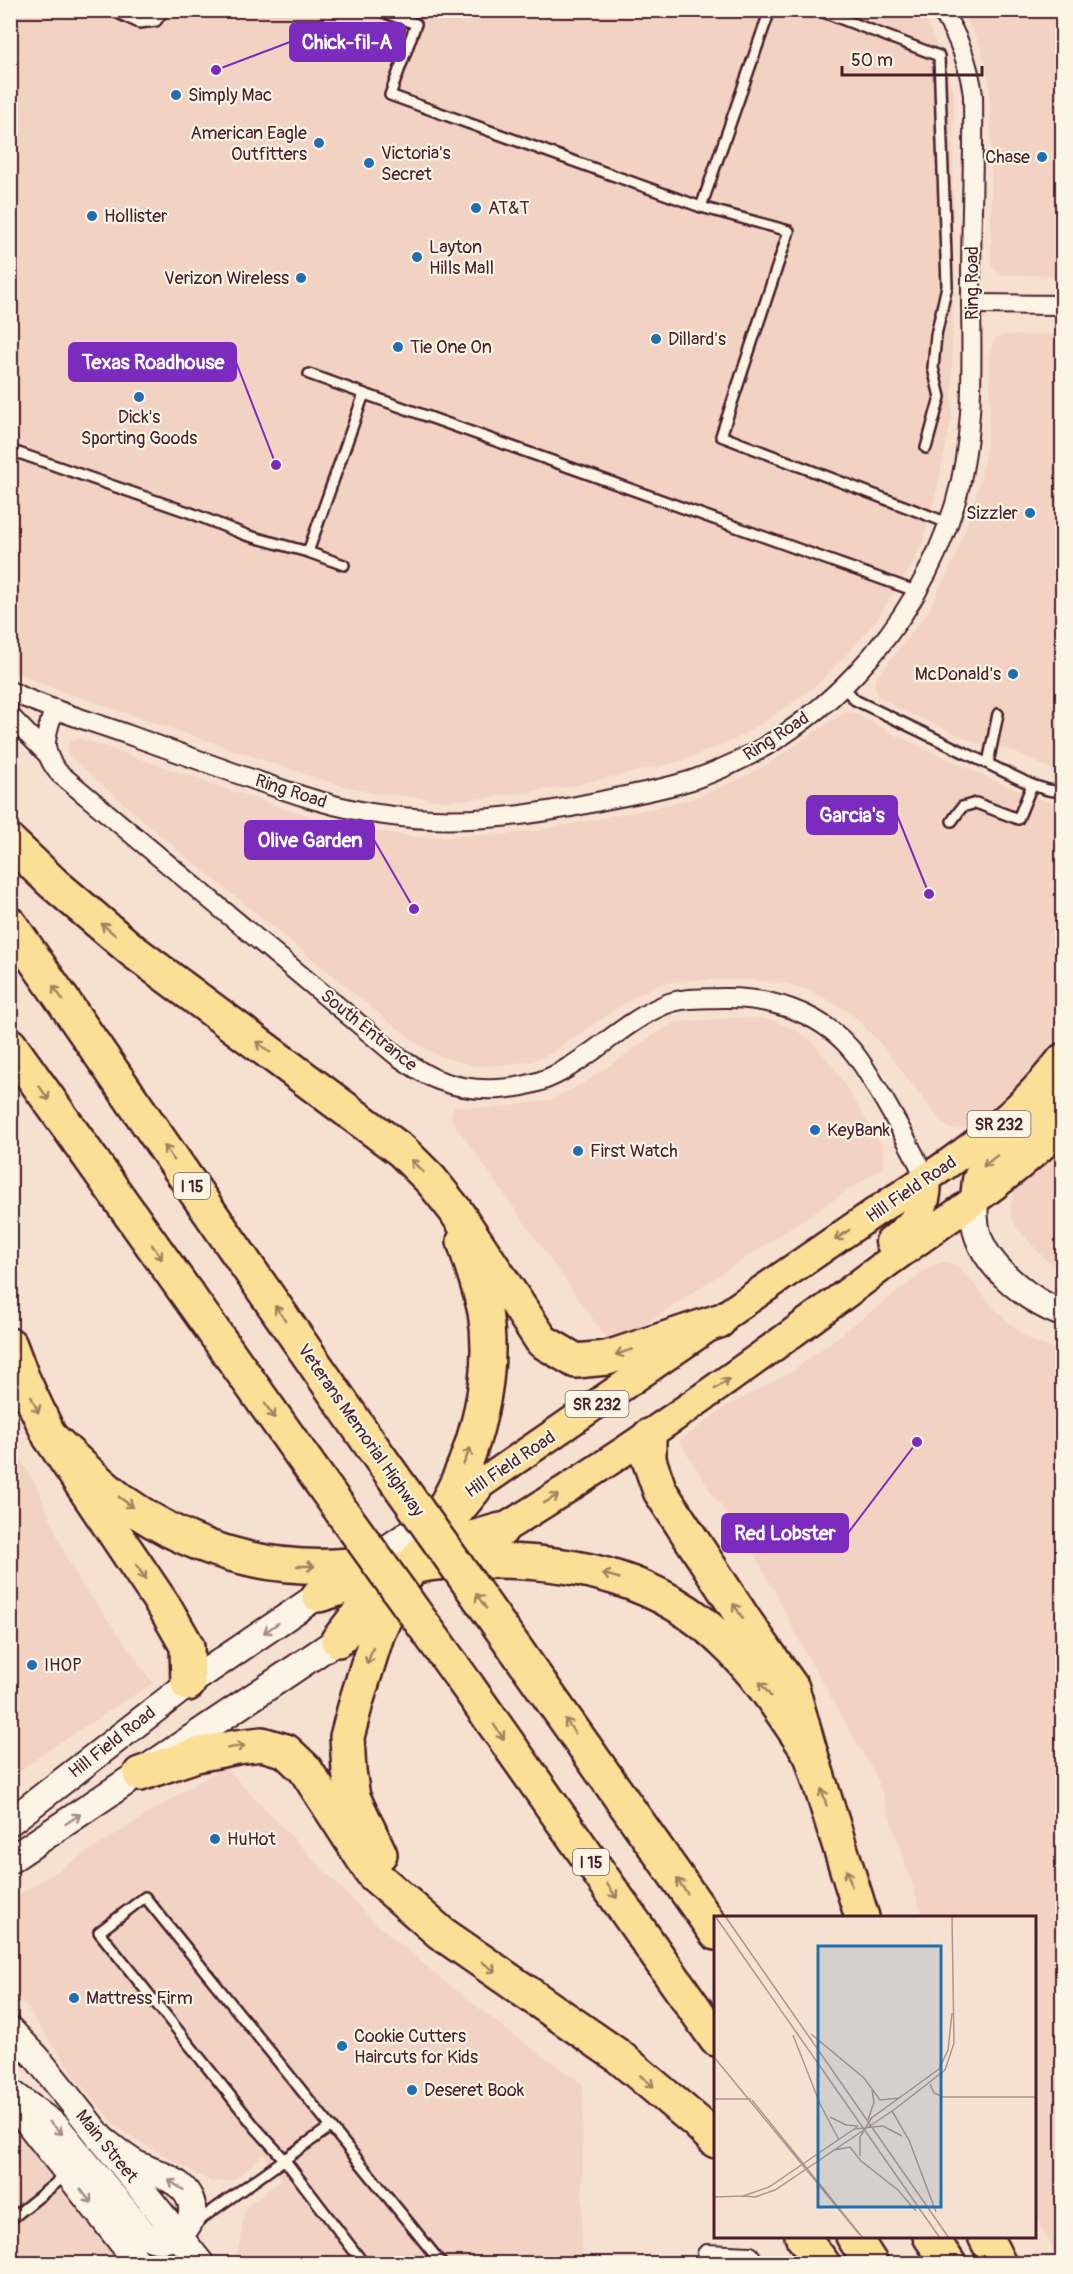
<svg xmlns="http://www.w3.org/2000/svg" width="1073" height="2274" viewBox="0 0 1073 2274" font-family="Pangolin,sans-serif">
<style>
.built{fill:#f2d3c3}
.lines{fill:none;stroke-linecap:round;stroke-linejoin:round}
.lane-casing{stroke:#4a1f2b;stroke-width:14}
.street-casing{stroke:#4a1f2b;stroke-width:22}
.secondary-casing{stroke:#4a1f2b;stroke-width:30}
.primary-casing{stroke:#4a1f2b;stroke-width:33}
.highway-casing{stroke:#4a1f2b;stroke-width:38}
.lane{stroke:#fcf5e5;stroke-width:9}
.street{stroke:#fcf5e5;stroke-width:18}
.secondary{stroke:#fcf5e5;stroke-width:26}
.primary{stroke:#fbdf96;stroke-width:28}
.highway{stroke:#fbdf96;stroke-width:33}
.highway-bridge-casing{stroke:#4a1f2b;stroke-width:38;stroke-linecap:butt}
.highway-bridge{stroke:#fbdf96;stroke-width:33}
.oneway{stroke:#a27f60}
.oneway2{stroke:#a38a88}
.poi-dot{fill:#1f6fb2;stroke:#fcf5e5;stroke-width:2}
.labels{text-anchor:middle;stroke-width:4.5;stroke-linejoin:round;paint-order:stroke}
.shield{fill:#fcf5e5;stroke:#7f5f63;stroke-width:1.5}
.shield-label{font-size:16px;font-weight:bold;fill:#4a1f2b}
.poi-label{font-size:18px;fill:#4a1f2b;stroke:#fcf5e5;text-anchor:start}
.street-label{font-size:18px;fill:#4a1f2b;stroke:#fcf5e5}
.inset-road{fill:none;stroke:#b1938f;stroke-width:1.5}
.view{fill:#1f6fb2;fill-opacity:0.15;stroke:#1f6fb2;stroke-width:3}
.inset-edge{fill:none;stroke:#4a1f2b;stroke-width:3}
.leader{fill:none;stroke:#7b2cbf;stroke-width:2}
.callout-dot{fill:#7b2cbf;stroke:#fcf5e5;stroke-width:2}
.callout{fill:#7b2cbf;stroke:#7b2cbf;stroke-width:2}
.callout-label{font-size:20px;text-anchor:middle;font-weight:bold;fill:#fff}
</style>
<rect width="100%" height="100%" fill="#f6e1d1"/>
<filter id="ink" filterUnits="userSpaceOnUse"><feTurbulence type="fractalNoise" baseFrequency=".0167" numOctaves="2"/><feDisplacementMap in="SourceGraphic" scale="12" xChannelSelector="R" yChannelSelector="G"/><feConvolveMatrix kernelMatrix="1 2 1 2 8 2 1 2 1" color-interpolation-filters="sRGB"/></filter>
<g filter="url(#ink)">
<g class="built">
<path d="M913,10L921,14L927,22L948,73L954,92L952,417L937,490L923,541L915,560L879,616L856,645L818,684L778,713L738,738L682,761L568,787L483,798L446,801L374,793L330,783L41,684L11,669L10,11Z"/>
<path d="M961,11H1062V276L1003,275L996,271L992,266L991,259V130L989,81L980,44Z"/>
<path d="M1062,334V770L1056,771L1009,750L974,742L896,707L878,696L874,684L876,678L929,610L956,555L967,524L980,481L987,443L990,405V353L993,342L999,337L1006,335Z"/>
<path d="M846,711L855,713L895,735L1005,785L1050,802L1062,803V1030L1037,1064L1002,1101L961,1129H951L943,1124L879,1042L855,1017L839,1006L809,990L782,983L748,980H690L661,984L636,996L548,1055L531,1061L505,1065L475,1066L442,1057L422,1047L388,1021L161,836L66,753L69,742L75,738H80L285,809L355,828L418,837L500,835L540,830L654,808L693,798L737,780L766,765Z"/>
<path d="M730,1018H760L775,1021L796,1030L812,1041L835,1069L882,1145L884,1156L883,1167L612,1346L450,1118L454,1106L494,1108L550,1100L584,1083L658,1032L676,1022Z"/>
<path d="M1062,1143V1274L1042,1256L1017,1228L1012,1219L1010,1207L1015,1187Z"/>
<path d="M943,1262L957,1265L999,1313L1022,1334L1035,1342L1062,1352V2263H1060L1036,2218V1917H923L877,1778L805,1652L764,1571L735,1525L712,1493L679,1441L722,1409L791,1372L930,1267Z"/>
<path d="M11,1441L38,1489L66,1556L78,1578L153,1683L44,1753L11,1778Z"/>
<path d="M224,1766L371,1919L439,1977L511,2033L583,2084L582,2263H233L241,2239L243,2216L247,2206L282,2179L263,2155L233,2181L211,2182L125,2133L111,2121L82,2086L11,1986L10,1904L19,1895Z"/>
<path d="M10,2120L116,2255L119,2263H11Z"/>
</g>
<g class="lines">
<defs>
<g id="lane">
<path d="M111,10L139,23L156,21L164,10"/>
<path d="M377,10L416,24L390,95L701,207L789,231L721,436L948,523"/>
<path d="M818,10L939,56L947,286L936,335L933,368L940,397L926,448"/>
<path d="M701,207L770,10"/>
<path d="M309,374L918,592"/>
<path d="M10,450L191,513L246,535L308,552L364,394"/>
<path d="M308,552L344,565"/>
<path d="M843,686L855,700L1032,785L1048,790L1062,792"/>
<path d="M988,763L998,714"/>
<path d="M952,821L962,807L976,803L1018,819L1032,785"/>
<path d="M10,2220L66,2175"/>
<path d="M195,2223L330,2127"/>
<path d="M364,2264L284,2159L256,2128L99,1932L145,1897L442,2264"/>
</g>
<g id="street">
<path d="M971,304L1062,305"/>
<path d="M10,691C49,710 91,721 132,736C170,750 208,763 246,777C292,793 337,809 385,815C456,825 526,817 596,802C628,795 661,790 692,780C818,737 916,630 955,504C976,433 971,359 971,285C971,222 974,159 973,95C969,65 959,36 941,10"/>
<path d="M54,709C46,736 39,749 59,773L396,1055C410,1065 423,1074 438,1080C479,1096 533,1091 569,1067C601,1048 629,1020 664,1005C682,997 702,999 722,998C768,997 817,1011 849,1047C863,1062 873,1082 884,1100C899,1126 914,1152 926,1180"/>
<path d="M10,716L47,754"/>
<path d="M707,2264V2254L750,2256L755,2264"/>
</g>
<g id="secondary">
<path d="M975,1199C974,1212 974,1224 978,1236C989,1269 1031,1302 1062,1313"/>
<path d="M10,1822L188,1684L441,1512"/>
<path d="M10,1860L354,1629"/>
<path d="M10,2030L37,2058L201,2264"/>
<path d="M10,2092L57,2127L143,2233C170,2254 207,2220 186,2192C175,2177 149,2171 134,2163C122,2156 111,2146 100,2138"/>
<path d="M16,2107L139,2264"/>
</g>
<g id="primary">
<path d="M975,1199L977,1180L982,1168L1017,1139L1062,1091"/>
<path d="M890,1242C910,1226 930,1208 926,1180"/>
<path d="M475,1488L887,1204C952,1163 1016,1119 1062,1058"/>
<path d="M501,1530C634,1449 759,1359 883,1266C944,1221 1009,1180 1062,1127"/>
</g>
<g id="highway">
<path d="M10,842L53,883L133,951L402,1151L431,1180L455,1210L542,1341L576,1361L607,1358L719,1321"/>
<path d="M10,924L373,1448"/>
<path d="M10,1045L327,1491"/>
<path d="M10,1345L22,1377L50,1437L167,1611L187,1646L188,1684"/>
<path d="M649,1436V1460L660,1491L745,1621L792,1688L811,1755L862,1917"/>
<path d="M50,1437C74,1458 98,1484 125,1503C201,1557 289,1577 381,1561"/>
<path d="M442,1511C475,1456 496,1376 485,1312C480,1288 471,1264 464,1241"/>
<path d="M428,1550L501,1530"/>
<path d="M319,1595C349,1586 380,1574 411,1567C438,1561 468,1561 497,1561C580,1562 660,1580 722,1640C758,1673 784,1715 811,1755"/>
<path d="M338,1640L392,1572"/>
<path d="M515,1648L716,1933"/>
<path d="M466,1684L716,2039"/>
<path d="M140,1774L196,1755L237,1747L262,1744L286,1751L305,1769L373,1874L441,1933L617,2055L698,2123L716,2141"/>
<path d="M380,1854L353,1797L349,1771L347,1737L357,1699L377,1635L392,1602L411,1567L475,1488"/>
<path d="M802,2236L823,2264"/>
<path d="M853,2236L871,2264"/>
<path d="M930,2236L949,2264"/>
<path d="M985,2236L999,2264"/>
</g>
</defs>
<use href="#lane" class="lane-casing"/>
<use href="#street" class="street-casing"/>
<use href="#secondary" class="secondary-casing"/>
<use href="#primary" class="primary-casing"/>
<use href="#highway" class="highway-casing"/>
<use href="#lane" class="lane"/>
<use href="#street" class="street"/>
<use href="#secondary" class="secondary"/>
<use href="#primary" class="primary"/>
<use href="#highway" class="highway"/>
<defs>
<g id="highway-bridge">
<path d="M373,1448L515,1648"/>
<path d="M327,1491L466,1684"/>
</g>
</defs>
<use href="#highway-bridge" class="highway-bridge-casing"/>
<use href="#highway-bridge" class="highway-bridge"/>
</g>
<defs><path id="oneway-shaft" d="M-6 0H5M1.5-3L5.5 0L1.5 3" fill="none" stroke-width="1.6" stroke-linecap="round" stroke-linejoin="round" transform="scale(1.5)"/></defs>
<g class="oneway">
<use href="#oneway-shaft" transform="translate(108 929) rotate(-139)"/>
<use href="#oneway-shaft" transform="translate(58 993) rotate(-125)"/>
<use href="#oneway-shaft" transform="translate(263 1047) rotate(-143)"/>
<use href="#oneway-shaft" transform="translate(44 1093) rotate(55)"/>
<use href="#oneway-shaft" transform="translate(169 1153) rotate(-125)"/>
<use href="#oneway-shaft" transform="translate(990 1161) rotate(141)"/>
<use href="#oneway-shaft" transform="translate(417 1166) rotate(-135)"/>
<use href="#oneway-shaft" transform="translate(842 1235) rotate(145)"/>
<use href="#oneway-shaft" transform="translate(157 1252) rotate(55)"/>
<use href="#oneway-shaft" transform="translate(280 1313) rotate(-125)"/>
<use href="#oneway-shaft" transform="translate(624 1352) rotate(162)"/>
<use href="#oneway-shaft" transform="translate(722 1384) rotate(-35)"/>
<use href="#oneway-shaft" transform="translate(35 1405) rotate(65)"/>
<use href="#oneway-shaft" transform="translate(270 1411) rotate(55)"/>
<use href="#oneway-shaft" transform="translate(467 1456) rotate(-67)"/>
<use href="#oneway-shaft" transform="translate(551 1499) rotate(-31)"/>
<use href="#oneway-shaft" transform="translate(126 1502) rotate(36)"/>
<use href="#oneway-shaft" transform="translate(306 1566)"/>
<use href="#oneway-shaft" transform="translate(141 1572) rotate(56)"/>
<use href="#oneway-shaft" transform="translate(611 1576) rotate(-164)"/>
<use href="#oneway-shaft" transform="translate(481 1601) rotate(-125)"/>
<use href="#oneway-shaft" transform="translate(738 1611) rotate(-123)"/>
<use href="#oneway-shaft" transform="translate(370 1656) rotate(109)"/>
<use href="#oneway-shaft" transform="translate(765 1689) rotate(-128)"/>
<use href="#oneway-shaft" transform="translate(570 1726) rotate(-125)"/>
<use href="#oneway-shaft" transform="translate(499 1732) rotate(55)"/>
<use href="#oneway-shaft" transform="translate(236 1747) rotate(-9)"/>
<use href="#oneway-shaft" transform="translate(824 1797) rotate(-107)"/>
<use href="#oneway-shaft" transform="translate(849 1878) rotate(-108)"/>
<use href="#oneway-shaft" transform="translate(682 1886) rotate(-125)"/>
<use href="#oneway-shaft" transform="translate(612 1891) rotate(55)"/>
<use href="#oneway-shaft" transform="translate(489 1967) rotate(35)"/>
<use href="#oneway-shaft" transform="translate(647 2081) rotate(40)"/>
</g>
<g class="oneway2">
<use href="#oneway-shaft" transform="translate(271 1628) rotate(146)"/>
<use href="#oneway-shaft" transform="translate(73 1819) rotate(-33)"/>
<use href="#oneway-shaft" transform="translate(56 2128) rotate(44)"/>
<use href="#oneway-shaft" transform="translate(176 2185) rotate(-147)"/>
<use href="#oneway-shaft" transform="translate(86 2196) rotate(52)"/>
</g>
</g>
<g class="poi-dot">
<circle cx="176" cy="95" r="6"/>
<circle cx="319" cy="143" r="6"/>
<circle cx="1042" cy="157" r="6"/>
<circle cx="369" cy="163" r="6"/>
<circle cx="476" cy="208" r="6"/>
<circle cx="92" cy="216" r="6"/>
<circle cx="417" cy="257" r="6"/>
<circle cx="301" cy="278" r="6"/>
<circle cx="656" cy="339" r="6"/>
<circle cx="398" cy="347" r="6"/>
<circle cx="139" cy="397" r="6"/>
<circle cx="1030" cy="513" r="6"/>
<circle cx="1013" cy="674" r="6"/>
<circle cx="815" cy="1130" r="6"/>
<circle cx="578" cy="1151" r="6"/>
<circle cx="32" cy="1665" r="6"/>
<circle cx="215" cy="1839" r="6"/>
<circle cx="74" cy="1998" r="6"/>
<circle cx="342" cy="2046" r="6"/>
<circle cx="412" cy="2090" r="6"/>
</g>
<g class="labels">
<g class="shield">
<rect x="967.5" y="1111" width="63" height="26" rx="4.5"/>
<rect x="174" y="1173" width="36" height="26" rx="4.5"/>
<rect x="565.5" y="1391" width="63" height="26" rx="4.5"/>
<rect x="573" y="1849" width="36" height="26" rx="4.5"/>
</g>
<g class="shield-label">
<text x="999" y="1130">SR 232</text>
<text x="192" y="1192">I 15</text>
<text x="597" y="1410">SR 232</text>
<text x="591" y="1868">I 15</text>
</g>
<g class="poi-label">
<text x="188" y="101">Simply Mac</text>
<text x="307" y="139" text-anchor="end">American Eagle<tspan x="307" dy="21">Outfitters</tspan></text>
<text x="381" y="159">Victoria's<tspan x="381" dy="21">Secret</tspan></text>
<text x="1030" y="163" text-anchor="end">Chase</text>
<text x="488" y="214">AT&amp;T</text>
<text x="104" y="222">Hollister</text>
<text x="429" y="253">Layton<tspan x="429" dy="21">Hills Mall</tspan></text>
<text x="289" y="284" text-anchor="end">Verizon Wireless</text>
<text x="668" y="345">Dillard's</text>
<text x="410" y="353">Tie One On</text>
<text x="139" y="423" text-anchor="middle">Dick's<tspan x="139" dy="21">Sporting Goods</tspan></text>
<text x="1018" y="519" text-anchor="end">Sizzler</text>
<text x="1001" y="680" text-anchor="end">McDonald's</text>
<text x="827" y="1136">KeyBank</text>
<text x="590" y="1157">First Watch</text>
<text x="44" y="1671">IHOP</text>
<text x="227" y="1845">HuHot</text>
<text x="86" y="2004">Mattress Firm</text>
<text x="354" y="2042">Cookie Cutters<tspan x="354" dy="21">Haircuts for Kids</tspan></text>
<text x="424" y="2096">Deseret Book</text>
</g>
<g class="street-label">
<text transform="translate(972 283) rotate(-90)" y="6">Ring Road</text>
<text transform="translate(776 736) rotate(-33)" y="6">Ring Road</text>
<text transform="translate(291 791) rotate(18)" y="6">Ring Road</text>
<text transform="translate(369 1030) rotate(39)" y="6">South Entrance</text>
<text transform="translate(911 1189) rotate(-34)" y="6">Hill Field Road</text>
<text transform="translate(361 1430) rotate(55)" y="6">Veterans Memorial Highway</text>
<text transform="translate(510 1464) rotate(-34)" y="6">Hill Field Road</text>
<text transform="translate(112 1742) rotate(-38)" y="6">Hill Field Road</text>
<text transform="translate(107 2146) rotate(51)" y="6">Main Street</text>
</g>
</g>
<g transform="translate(714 1916)">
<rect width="322" height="322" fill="#f6e1d1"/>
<path class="inset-road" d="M1,0L226,322M11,0L235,322M97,118L150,162L166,184L186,182M79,119L106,188L125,224M0,141L145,318M216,168L220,177L229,181H323M0,183H37M38,184L149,322M178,195L195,224L222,296M116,201L132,209L144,210M156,203L225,153L234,134L238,97M154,204L160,186L158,174M140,213L169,210L188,220M120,234L136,231L147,245L184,274L202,295M146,240V221L158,201M29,280L41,281L61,274L181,193L231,154L240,127L238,0M0,281L29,280L55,271L143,211"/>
<path class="view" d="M104,30H227V291H104Z"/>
<rect width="322" height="322" class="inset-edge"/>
</g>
<path class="leader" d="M216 70L290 42M276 465L236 362M929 894L897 815M414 909L374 840M917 1442L848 1533"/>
<g class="callout-dot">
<circle cx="216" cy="70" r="6"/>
<circle cx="276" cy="465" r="6"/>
<circle cx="929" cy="894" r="6"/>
<circle cx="414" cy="909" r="6"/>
<circle cx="917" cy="1442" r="6"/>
</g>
<g class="callout">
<rect x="290" y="23" width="115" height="38" rx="6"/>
<rect x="69" y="343" width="167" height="38" rx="6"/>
<rect x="807" y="796" width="90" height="38" rx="6"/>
<rect x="245" y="821" width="129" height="38" rx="6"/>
<rect x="722" y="1514" width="126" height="38" rx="6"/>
</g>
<g class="callout-label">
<text x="347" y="49">Chick-fil-A</text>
<text x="153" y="369">Texas Roadhouse</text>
<text x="852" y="822">Garcia's</text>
<text x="310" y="847">Olive Garden</text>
<text x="785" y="1540">Red Lobster</text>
</g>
<rect width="1073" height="2274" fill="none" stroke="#fcf5e5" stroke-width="36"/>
<rect x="18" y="18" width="1037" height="2238" fill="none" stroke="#4a1f2b" stroke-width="2" filter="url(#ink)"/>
<path d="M842 66v9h140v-9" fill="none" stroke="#4a1f2b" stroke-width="3"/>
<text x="851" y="66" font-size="18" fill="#4a1f2b" stroke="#fcf5e5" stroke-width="4.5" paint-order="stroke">50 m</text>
</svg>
